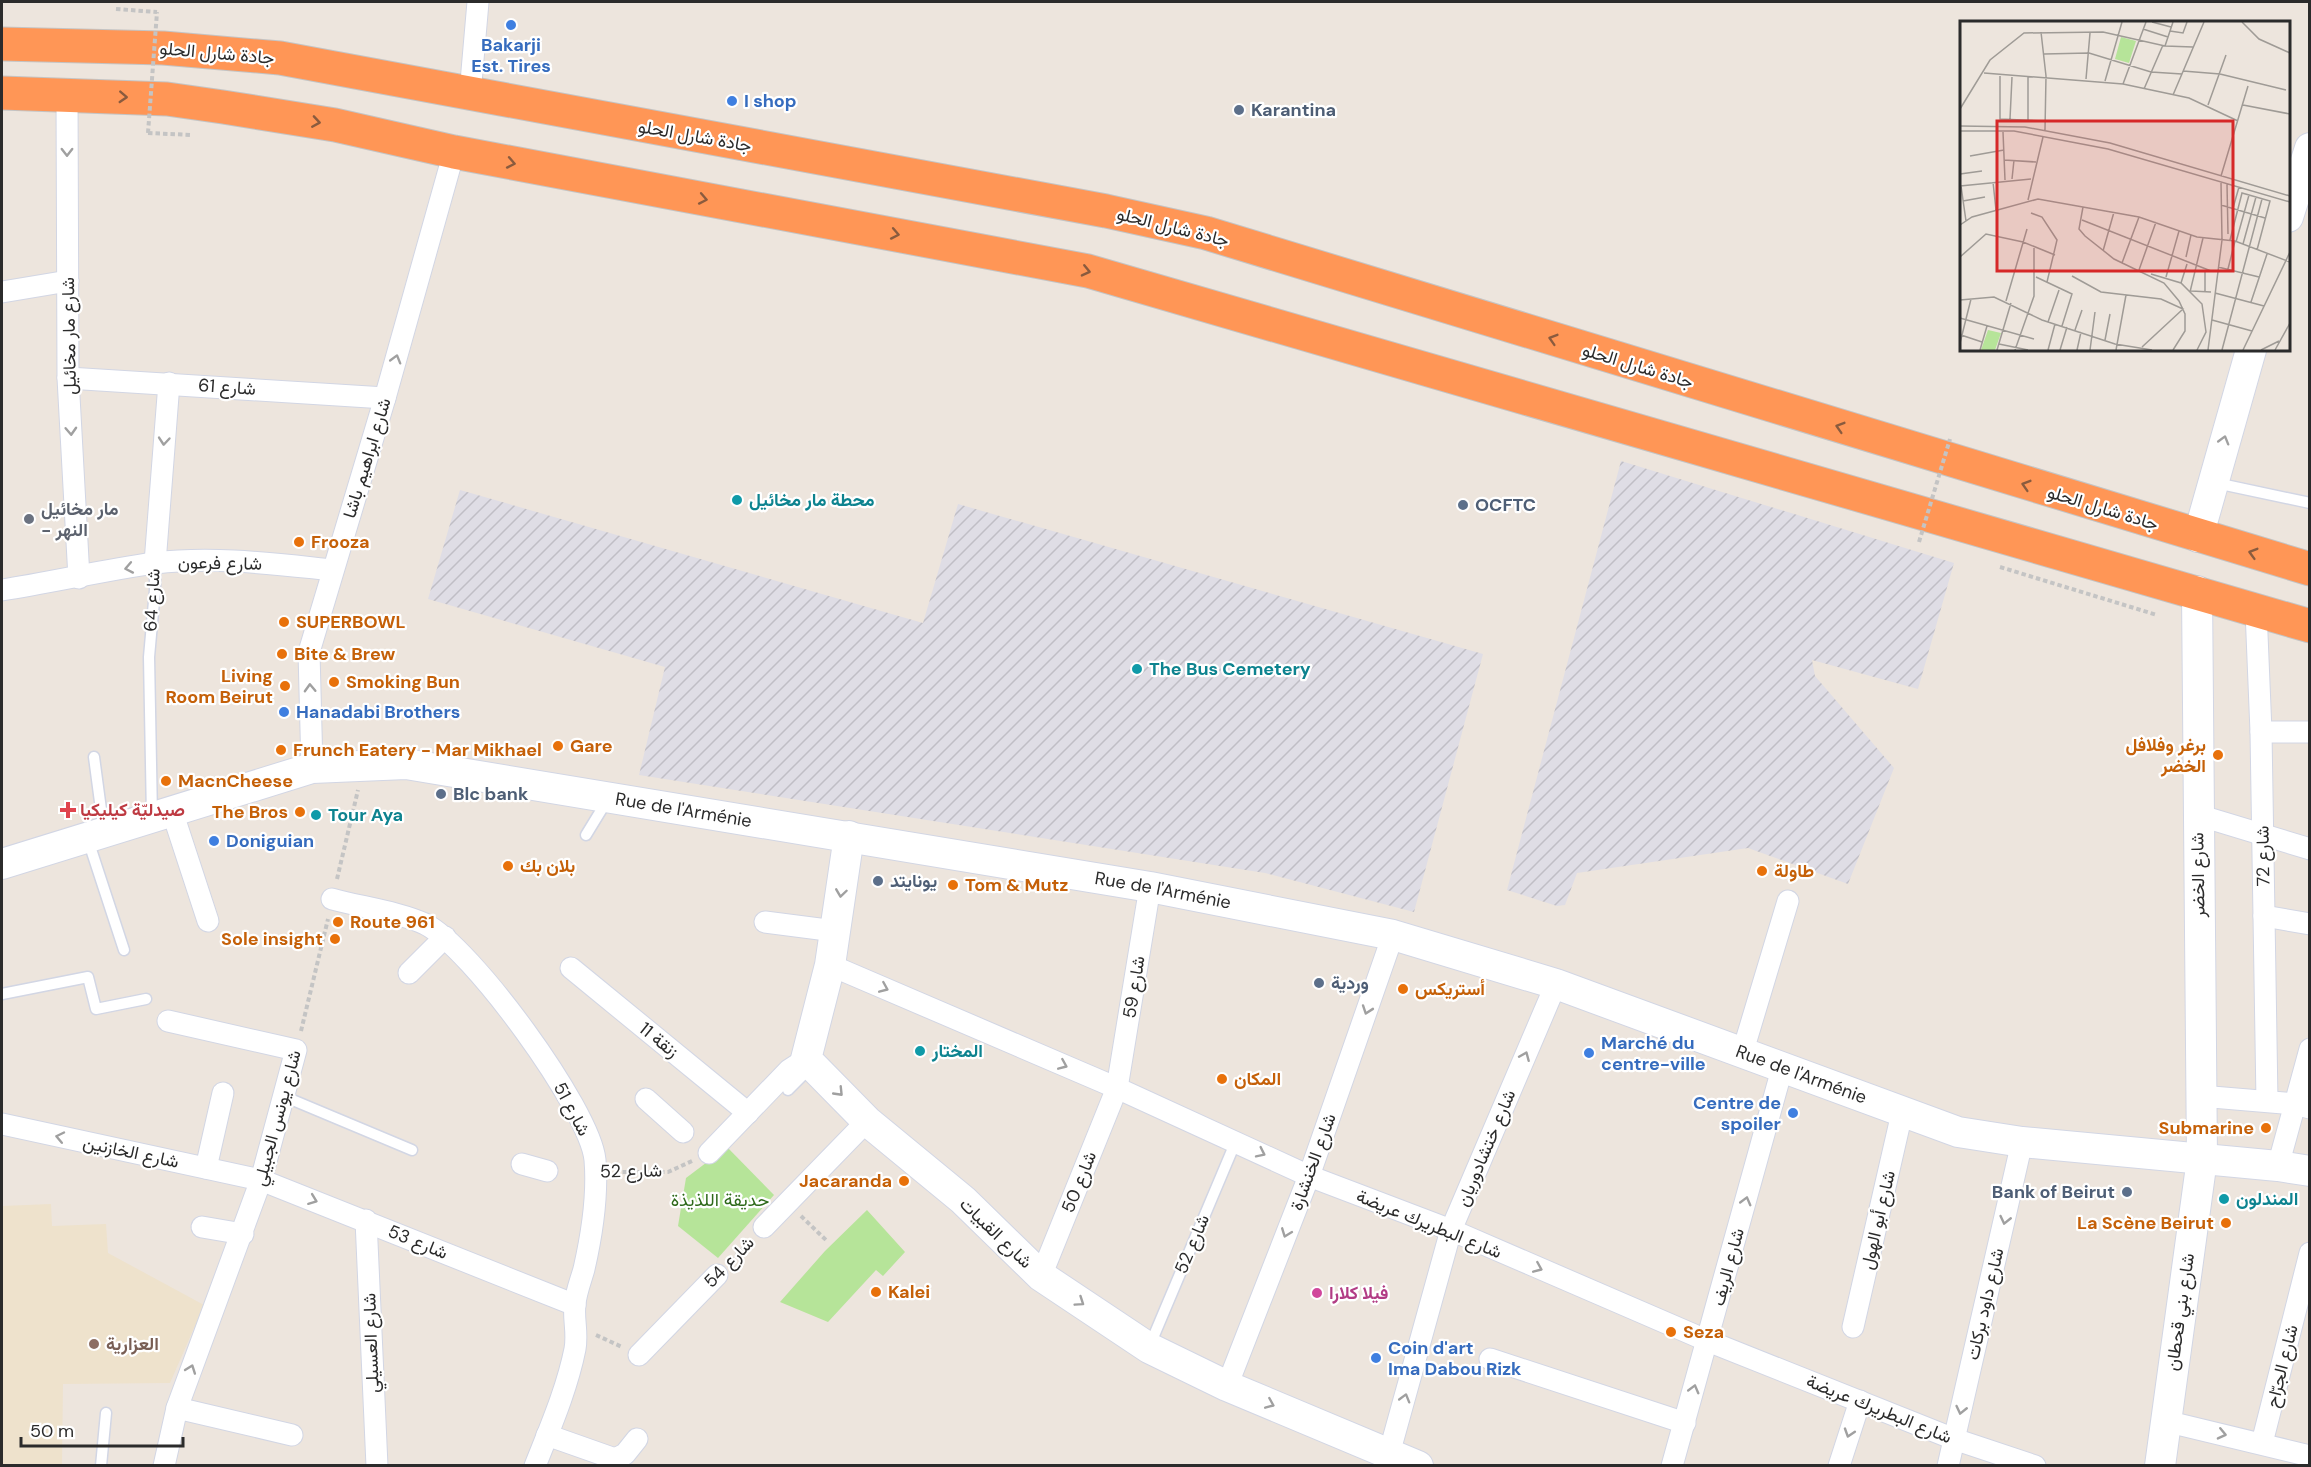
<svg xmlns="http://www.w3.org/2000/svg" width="2311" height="1467" viewBox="0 0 2311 1467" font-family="'DM Sans',Vazirmatn,sans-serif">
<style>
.industrial{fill:url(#industrial-furrows)}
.education{fill:#eee2cc}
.park{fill:#b6e499}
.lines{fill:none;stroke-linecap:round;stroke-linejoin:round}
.lane-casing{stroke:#d2d6e4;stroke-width:13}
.street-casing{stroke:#d2d6e4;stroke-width:23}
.secondary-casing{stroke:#d2d6e4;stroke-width:32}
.highway-casing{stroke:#c4c4c4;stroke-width:35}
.path{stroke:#c4c4c4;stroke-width:4;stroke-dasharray:4.5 3;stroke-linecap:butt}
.lane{stroke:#fff;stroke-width:10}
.street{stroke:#fff;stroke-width:21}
.secondary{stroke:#fff;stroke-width:30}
.highway{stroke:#ff9656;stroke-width:33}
.path-bridge{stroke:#c4c4c4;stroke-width:4;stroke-dasharray:4.5 3;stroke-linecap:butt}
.oneway{stroke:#8a5b3e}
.oneway2{stroke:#a0a0a0}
.shop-dot{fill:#3f7fe0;stroke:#fff;stroke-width:2}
.service-dot{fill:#5c6f8a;stroke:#fff;stroke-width:2}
.culture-dot{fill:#0f9aa8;stroke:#fff;stroke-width:2}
.worship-dot{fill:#6b7280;stroke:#fff;stroke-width:2}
.food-dot{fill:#e8710a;stroke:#fff;stroke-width:2}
.health-dot{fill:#e0444e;stroke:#fff;stroke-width:2}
.hotel-dot{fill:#d1479c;stroke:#fff;stroke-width:2}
.education-dot{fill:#8d6e63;stroke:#fff;stroke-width:2}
.labels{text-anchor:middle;stroke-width:4.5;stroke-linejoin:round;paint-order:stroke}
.shop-label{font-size:18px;font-weight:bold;fill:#366cbe;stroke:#fff;text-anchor:start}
.street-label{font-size:18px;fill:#2b2b2b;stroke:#fff}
.service-label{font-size:18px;font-weight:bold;fill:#4e5e75;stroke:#fff;text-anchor:start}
.culture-label{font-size:18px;font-weight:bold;fill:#0d838f;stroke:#fff;text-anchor:start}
.worship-label{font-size:18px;font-weight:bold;fill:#5b616d;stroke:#fff;text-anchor:start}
.food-label{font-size:18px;font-weight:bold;fill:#c56008;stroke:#fff;text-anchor:start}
.health-label{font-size:18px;font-weight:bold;fill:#be3a42;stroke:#fff;text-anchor:start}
.park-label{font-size:18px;fill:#2e691a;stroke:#fff}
.hotel-label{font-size:18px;font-weight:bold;fill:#b23c85;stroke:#fff;text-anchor:start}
.education-label{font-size:18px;font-weight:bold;fill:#785e54;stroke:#fff;text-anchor:start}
.inset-road{fill:none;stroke:#9f9b96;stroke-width:1.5}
.view{fill:#d62828;fill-opacity:0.15;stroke:#d62828;stroke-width:3}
.inset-edge{fill:none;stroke:#2b2b2b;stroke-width:3}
</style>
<defs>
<pattern id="industrial-furrows" width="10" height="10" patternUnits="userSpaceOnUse" patternTransform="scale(1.5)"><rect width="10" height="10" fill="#dfdde5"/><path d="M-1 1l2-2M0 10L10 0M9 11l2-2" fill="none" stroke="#c0bec5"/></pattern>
</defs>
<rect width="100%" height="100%" fill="#ede5dd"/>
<g class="industrial">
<path d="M1621,461L1954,563L1918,689L1812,660L1815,676L1894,768L1848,884L1748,848L1577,873L1565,905L1557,906L1507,890Z"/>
<path d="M460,490L923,623L958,504L1483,654L1414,912L1265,873L639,775L665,667L428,599Z"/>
</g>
<path class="education" d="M51,1204L52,1226L106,1224L108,1253L204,1305L170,1383L63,1384L62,1465H2V1206Z"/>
<g class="park">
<path d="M727,1147L774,1195L718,1258L678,1226L686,1178Z"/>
<path d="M867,1210L905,1252L883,1276L876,1270L828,1322L780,1302L825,1251Z"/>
</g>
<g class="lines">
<defs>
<g id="lane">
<path d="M2216,483L2310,503"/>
<path d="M94,757L104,832"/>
<path d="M152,817L149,657L155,590V563"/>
<path d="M586,835L608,799"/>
<path d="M88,840L124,950"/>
<path d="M2,994L88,977L96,1009L146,999"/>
<path d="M788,1090L811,1067"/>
<path d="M283,1096L412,1150"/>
<path d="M1150,1345L1236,1141"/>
<path d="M101,1466L106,1413"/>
</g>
<g id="street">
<path d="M67,94L68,378L79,578"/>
<path d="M470,94L478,2"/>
<path d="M2,292L68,281"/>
<path d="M68,378L385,398"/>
<path d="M155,563L169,383"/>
<path d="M2,590C53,582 104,570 155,563C214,556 274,564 333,570"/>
<path d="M2256,610L2261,732L2267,1101"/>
<path d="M2261,732H2310"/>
<path d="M312,768L309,652L385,398L454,152"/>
<path d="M172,811L208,921"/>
<path d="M2198,815L2310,849"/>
<path d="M332,899C361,907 399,912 425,924C470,946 590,1109 595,1160C598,1196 592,1234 584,1269C581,1280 576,1292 575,1304C573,1319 578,1332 575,1349C567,1389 550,1428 535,1466"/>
<path d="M2264,916L2310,924"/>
<path d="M765,922L835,931"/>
<path d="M830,965L1117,1088L1309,1176L1451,1230L1708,1341L1954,1439L2035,1466"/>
<path d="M571,968L748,1113"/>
<path d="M409,973L445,937"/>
<path d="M1742,1054L1788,901"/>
<path d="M2200,1096L2295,1104L2310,1108"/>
<path d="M646,1099L683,1132"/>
<path d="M2,1124L261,1180L575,1305"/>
<path d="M709,1153L789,1070L806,1059"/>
<path d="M522,1164L547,1171"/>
<path d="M2278,1166L2310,1049"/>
<path d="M206,1168L223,1093"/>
<path d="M366,1220L377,1466"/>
<path d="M202,1227L243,1234"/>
<path d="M764,1227L867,1121"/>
<path d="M1041,1276L1117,1088L1150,887"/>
<path d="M1853,1327L1902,1113"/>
<path d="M639,1355L717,1275"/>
<path d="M1490,1359L1685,1423"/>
<path d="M1227,1386L1309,1176L1393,935"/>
<path d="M177,1408L292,1435"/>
<path d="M2165,1421L2310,1456"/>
<path d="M547,1435L615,1459L625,1454L637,1439"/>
<path d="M2262,1443L2310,1253"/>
<path d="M1389,1454L1451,1230L1556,984"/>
<path d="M164,1466L177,1408L261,1180L296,1050L168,1021"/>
<path d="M1672,1466L1782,1069"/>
<path d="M1839,1466L1860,1401"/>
<path d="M1948,1466L2022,1142"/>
</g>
<g id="secondary">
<path d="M2288,217L2310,148"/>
<path d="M2198,537L2251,350"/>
<path d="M849,836L830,965L806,1059L867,1121L963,1200L1041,1276L1149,1348L1227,1386L1418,1466"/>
<path id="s1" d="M2,864L312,768L406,764L1150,887L1393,935L1556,984L1958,1132L2022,1142L2278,1166L2310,1171"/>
<path d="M2160,1466L2202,1159L2197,591"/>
</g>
<g id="highway">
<path d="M2,44L163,48L280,58L1106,211L1206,233L2310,569"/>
<path d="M2,93L167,99L223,107L335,125L454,152L1088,271L2310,626"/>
</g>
</defs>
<use href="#lane" class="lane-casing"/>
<use href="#street" class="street-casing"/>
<use href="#secondary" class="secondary-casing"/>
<use href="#highway" class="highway-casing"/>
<g class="path">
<path d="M116,9L157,12"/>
<path d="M148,133L192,135"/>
<path d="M2000,567L2157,615"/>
<path d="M337,879L358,790"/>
<path d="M301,1031L328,919"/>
<path d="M615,1172H668L692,1161"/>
<path d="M801,1216L828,1242"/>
<path d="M731,1261L751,1240"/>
<path d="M596,1335L622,1347"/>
</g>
<use href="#lane" class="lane"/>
<use href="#street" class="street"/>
<use href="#secondary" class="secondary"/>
<use href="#highway" class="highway"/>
<g class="path-bridge">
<path d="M148,133L157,12"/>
<path d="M1919,542L1950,439"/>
</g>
</g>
<defs><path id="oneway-chevron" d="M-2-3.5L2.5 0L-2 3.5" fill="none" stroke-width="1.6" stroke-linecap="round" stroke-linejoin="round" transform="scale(1.5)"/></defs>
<g class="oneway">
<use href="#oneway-chevron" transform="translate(123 97) rotate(3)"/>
<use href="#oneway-chevron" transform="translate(316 122) rotate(9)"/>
<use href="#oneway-chevron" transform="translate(511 163) rotate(11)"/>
<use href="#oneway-chevron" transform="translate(703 199) rotate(11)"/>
<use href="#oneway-chevron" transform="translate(895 234) rotate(11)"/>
<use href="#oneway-chevron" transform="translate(1086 271) rotate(13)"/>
<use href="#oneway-chevron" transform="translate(1553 339) rotate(-163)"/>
<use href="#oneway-chevron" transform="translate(1840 427) rotate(-163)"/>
<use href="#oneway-chevron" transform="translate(2026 485) rotate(-163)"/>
<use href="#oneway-chevron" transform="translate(2253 553) rotate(-164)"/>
</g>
<g class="oneway2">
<use href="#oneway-chevron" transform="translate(67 152) rotate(90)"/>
<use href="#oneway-chevron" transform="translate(396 359) rotate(-74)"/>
<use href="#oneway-chevron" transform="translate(71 431) rotate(87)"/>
<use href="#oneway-chevron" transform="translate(2224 440) rotate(-74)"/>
<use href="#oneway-chevron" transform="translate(164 441) rotate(95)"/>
<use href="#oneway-chevron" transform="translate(129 568) rotate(169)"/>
<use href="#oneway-chevron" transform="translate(310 688) rotate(-92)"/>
<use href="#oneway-chevron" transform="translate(841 893) rotate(98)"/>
<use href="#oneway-chevron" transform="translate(884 988) rotate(23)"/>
<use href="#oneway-chevron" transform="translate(1367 1010) rotate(109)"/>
<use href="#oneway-chevron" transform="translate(1525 1056) rotate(-67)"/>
<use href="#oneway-chevron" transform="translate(1063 1065) rotate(23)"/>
<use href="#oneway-chevron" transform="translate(839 1092) rotate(46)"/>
<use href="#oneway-chevron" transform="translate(60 1137) rotate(-168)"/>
<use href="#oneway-chevron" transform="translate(1261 1153) rotate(26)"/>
<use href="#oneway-chevron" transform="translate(313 1200) rotate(21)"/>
<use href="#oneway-chevron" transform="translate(1746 1201) rotate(-75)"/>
<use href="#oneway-chevron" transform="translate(2005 1220) rotate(103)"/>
<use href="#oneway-chevron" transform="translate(1286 1233) rotate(111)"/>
<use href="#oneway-chevron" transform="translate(1538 1268) rotate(23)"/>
<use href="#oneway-chevron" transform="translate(1080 1302) rotate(34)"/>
<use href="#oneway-chevron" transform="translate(191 1369) rotate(-70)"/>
<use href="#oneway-chevron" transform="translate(1694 1389) rotate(-75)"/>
<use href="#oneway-chevron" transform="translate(1405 1398) rotate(-74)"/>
<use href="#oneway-chevron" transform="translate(1270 1404) rotate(23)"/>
<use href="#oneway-chevron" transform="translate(1961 1410) rotate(103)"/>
<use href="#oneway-chevron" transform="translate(1849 1433) rotate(108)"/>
<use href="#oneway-chevron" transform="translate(2222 1434) rotate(13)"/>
</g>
<g class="shop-dot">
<circle cx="511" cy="25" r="6"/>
<circle cx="732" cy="101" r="6"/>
<circle cx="284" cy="712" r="6"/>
<circle cx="214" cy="841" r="6"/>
<circle cx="1589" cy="1053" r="6"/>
<circle cx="1793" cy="1113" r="6"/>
<circle cx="1376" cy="1358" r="6"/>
</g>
<g class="service-dot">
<circle cx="1239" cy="110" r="6"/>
<circle cx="1463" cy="505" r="6"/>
<circle cx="441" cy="794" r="6"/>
<circle cx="878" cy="881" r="6"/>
<circle cx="1319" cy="983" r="6"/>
<circle cx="2127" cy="1192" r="6"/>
</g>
<g class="culture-dot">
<circle cx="737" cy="500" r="6"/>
<circle cx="1137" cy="669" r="6"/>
<circle cx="316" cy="815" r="6"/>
<circle cx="920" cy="1051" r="6"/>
<circle cx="2224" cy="1199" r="6"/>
</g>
<circle class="worship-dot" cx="29" cy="519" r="6"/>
<g class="food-dot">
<circle cx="299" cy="542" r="6"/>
<circle cx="284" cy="622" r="6"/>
<circle cx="282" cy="654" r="6"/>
<circle cx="334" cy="682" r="6"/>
<circle cx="285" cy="686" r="6"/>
<circle cx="558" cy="746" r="6"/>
<circle cx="281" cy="750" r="6"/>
<circle cx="2218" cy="755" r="6"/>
<circle cx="166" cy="781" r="6"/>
<circle cx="300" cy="812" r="6"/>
<circle cx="508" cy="866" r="6"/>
<circle cx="1762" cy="871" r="6"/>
<circle cx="953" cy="885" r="6"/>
<circle cx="338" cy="922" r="6"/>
<circle cx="335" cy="939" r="6"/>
<circle cx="1403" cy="989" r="6"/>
<circle cx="1222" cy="1079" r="6"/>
<circle cx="2266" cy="1128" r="6"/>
<circle cx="904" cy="1181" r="6"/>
<circle cx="2226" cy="1223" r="6"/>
<circle cx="876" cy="1292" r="6"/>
<circle cx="1671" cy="1332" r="6"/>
</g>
<path class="health-dot" d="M65 801h6v6h6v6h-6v6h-6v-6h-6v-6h6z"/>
<circle class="hotel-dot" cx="1317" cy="1293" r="6"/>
<circle class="education-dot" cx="94" cy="1344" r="6"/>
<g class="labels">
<g class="shop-label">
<text x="511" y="51" text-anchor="middle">Bakarji<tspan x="511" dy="21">Est. Tires</tspan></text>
<text x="744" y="107">I shop</text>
<text x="296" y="718">Hanadabi Brothers</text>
<text x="226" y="847">Doniguian</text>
<text x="1601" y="1049">Marché du<tspan x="1601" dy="21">centre-ville</tspan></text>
<text x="1781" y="1109" text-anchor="end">Centre de<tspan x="1781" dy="21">spoiler</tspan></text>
<text x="1388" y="1354">Coin d'art<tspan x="1388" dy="21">Ima Dabou Rizk</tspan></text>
</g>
<g class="street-label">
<text transform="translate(217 53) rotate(5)" y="6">جادة شارل الحلو</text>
<text transform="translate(695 136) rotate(10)" y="6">جادة شارل الحلو</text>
<text transform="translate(1173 227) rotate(14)" y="6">جادة شارل الحلو</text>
<text transform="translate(69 336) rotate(-91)" y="6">شارع مار مخائيل</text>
<text transform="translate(1638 366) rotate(17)" y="6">جادة شارل الحلو</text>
<text transform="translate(227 387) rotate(4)" y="6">شارع 61</text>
<text transform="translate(367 458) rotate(-73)" y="6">شارع ابراهيم باشا</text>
<text transform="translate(2103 508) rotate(17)" y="6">جادة شارل الحلو</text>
<text transform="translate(220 563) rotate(1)" y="6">شارع فرعون</text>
<text transform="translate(152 600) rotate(-87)" y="6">شارع 64</text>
<text dy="6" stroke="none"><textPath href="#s1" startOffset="700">Rue de l'Arménie</textPath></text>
<text transform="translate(2263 856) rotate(-91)" y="6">شارع 72</text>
<text transform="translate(2198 875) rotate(-91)" y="6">شارع الخضر</text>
<text dy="6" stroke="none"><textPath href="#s1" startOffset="1186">Rue de l'Arménie</textPath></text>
<text transform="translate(1134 987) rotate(-81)" y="6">شارع 59</text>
<text transform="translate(659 1040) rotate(39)" y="6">زنقة 11</text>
<text dy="6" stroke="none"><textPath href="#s1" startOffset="1852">Rue de l'Arménie</textPath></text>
<text transform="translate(572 1109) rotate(62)" y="6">شارع 51</text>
<text transform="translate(277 1118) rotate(-75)" y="6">شارع يونس الجبيلي</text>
<text transform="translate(1486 1148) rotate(-67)" y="6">شارع ختشادوريان</text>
<text transform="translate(131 1152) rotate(12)" y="6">شارع الخازنين</text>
<text transform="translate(1313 1162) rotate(-70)" y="6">شارع الخنشارة</text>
<text transform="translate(631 1171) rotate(-1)" y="6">شارع 52</text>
<text transform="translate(1079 1182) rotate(-68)" y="6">شارع 50</text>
<text transform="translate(1878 1220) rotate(-77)" y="6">شارع أبو الهول</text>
<text transform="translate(1429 1224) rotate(22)" y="6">شارع البطريرك عريضة</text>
<text transform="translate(996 1233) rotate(44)" y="6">شارع القبيات</text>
<text transform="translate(418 1242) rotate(22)" y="6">شارع 53</text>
<text transform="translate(1192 1244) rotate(-67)" y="6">شارع 52</text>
<text transform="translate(729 1262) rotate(-46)" y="6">شارع 54</text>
<text transform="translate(1728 1267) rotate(-75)" y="6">شارع الريف</text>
<text transform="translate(1985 1304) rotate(-77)" y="6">شارع داود بركات</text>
<text transform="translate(2180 1312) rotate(-82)" y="6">شارع بني قحطان</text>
<text transform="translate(371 1343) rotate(-92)" y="6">شارع العسيلي</text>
<text transform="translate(2282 1366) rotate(-76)" y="6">شارع الجرّاح</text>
<text transform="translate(1879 1409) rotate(22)" y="6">شارع البطريرك عريضة</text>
</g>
<g class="service-label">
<text x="1251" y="116">Karantina</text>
<text x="1475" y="511">OCFTC</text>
<text x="453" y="800">Blc bank</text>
<text x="890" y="887">يونايتد</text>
<text x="1331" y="989">وردية</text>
<text x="2115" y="1198" text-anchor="end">Bank of Beirut</text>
</g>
<g class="culture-label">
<text x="749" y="506">محطة مار مخائيل</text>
<text x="1149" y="675">The Bus Cemetery</text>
<text x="328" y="821">Tour Aya</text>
<text x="932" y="1057">المختار</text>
<text x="2236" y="1205">المندلون</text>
</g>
<g class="worship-label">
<text x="41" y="515">مار مخائيل<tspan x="41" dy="21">- النهر</tspan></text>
</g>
<g class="food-label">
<text x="311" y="548">Frooza</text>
<text x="296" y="628">SUPERBOWL</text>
<text x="294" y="660">Bite &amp; Brew</text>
<text x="273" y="682" text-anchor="end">Living<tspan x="273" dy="21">Room Beirut</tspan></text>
<text x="346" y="688">Smoking Bun</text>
<text x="2206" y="751" text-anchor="end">برغر وفلافل<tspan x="2206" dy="21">الخضر</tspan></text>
<text x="570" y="752">Gare</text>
<text x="293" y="756">Frunch Eatery - Mar Mikhael</text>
<text x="178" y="787">MacnCheese</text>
<text x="288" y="818" text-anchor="end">The Bros</text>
<text x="520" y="872">بلان بك</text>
<text x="1774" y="877">طاولة</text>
<text x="965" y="891">Tom &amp; Mutz</text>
<text x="350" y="928">Route 961</text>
<text x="323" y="945" text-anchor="end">Sole insight</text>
<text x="1415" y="995">أستريكس</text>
<text x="1234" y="1085">المكان</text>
<text x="2254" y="1134" text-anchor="end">Submarine</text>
<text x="892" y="1187" text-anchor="end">Jacaranda</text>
<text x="2214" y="1229" text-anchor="end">La Scène Beirut</text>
<text x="888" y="1298">Kalei</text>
<text x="1683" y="1338">Seza</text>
</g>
<g class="health-label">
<text x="80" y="816">صيدليّة كيليكيا</text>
</g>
<g class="park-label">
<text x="720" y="1206">حديقة اللذيذة</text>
</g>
<g class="hotel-label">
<text x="1329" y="1299">فيلا كلارا</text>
</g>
<g class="education-label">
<text x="106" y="1350">العزارية</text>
</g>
</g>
<g transform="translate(1960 21)">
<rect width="330" height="330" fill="#ede5dd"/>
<path d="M161,16L176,20L169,42L155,38ZM28,309L41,312L35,329H21Z" fill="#b6e499"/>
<path class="inset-road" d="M192,1L211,6M282,1L299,18L330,32M183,8L208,16M210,10L223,12L227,1M81,11L86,55L85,109M205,25L213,1M84,33L129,32L191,51L222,53M223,50L260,53L326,69M24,52L163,63L229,77L278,100M40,55V98L85,100M126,58L130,12M145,60L162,1M163,63L186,1M184,68L203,24M213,74L244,1M248,84L266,34M283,84L330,93M0,88L30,39L64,12L143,11L205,25L233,26M50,98L52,56M68,99V56M0,105L65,106L150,122L330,175M0,110H54L148,128L330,181M43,111L45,159M10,135L44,129M44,139L76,141M0,153L22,150M261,155L288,65M52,158L54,139M33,161L36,189M267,163L268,213M0,165L71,158M1,165L6,200M68,179L83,116M3,180L25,176M261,184L305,197M123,186L119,208L125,215L154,238L204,262L219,280L225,293V310L213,329M273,187L279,166M71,192L82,196L97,219L87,261M122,199L251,250M0,204L12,196L78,178L179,196L237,216L275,220L330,241M270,219L282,172L310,180L297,229M276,221L289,174M283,223L296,176M143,230L154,191M0,236L26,213L63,221L95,234M226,236L231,214M162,242L179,196M258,246L299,256M268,248L275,220M179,249L196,201M191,253L221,262L242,283L246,311L237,329M112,255L141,271L201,278L223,288L182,326M76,256L112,273L102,305M206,256L219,210M221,262L227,243M231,270L251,271M230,271L243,217M245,271V250M255,272L304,285M0,279L34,276L82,299L155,323L192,329M46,280L67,208M291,281L307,233M0,297L74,318M252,299L292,310M88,301L99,269M115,309L122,289M1,314L22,321M145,319L150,293M0,322L11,278M39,323L68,329M20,329L27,305M37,329L51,282M55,329L74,275V225M88,329L95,303M100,329L107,306M117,329L121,311M130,329L135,291M156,329L166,274M248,329L262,219L261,161M262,329L302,178M283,329L330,231M301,329L319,320M315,329L330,302"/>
<path class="view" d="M37,100H273V250H37Z"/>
<rect width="330" height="330" class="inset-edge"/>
</g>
<rect width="2311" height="1467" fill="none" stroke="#2b2b2b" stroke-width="6"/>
<path d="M21 1437v9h162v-9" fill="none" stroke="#2b2b2b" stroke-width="3"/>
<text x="30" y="1437" font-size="18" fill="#2b2b2b" stroke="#ffffff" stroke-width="4.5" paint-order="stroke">50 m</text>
</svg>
